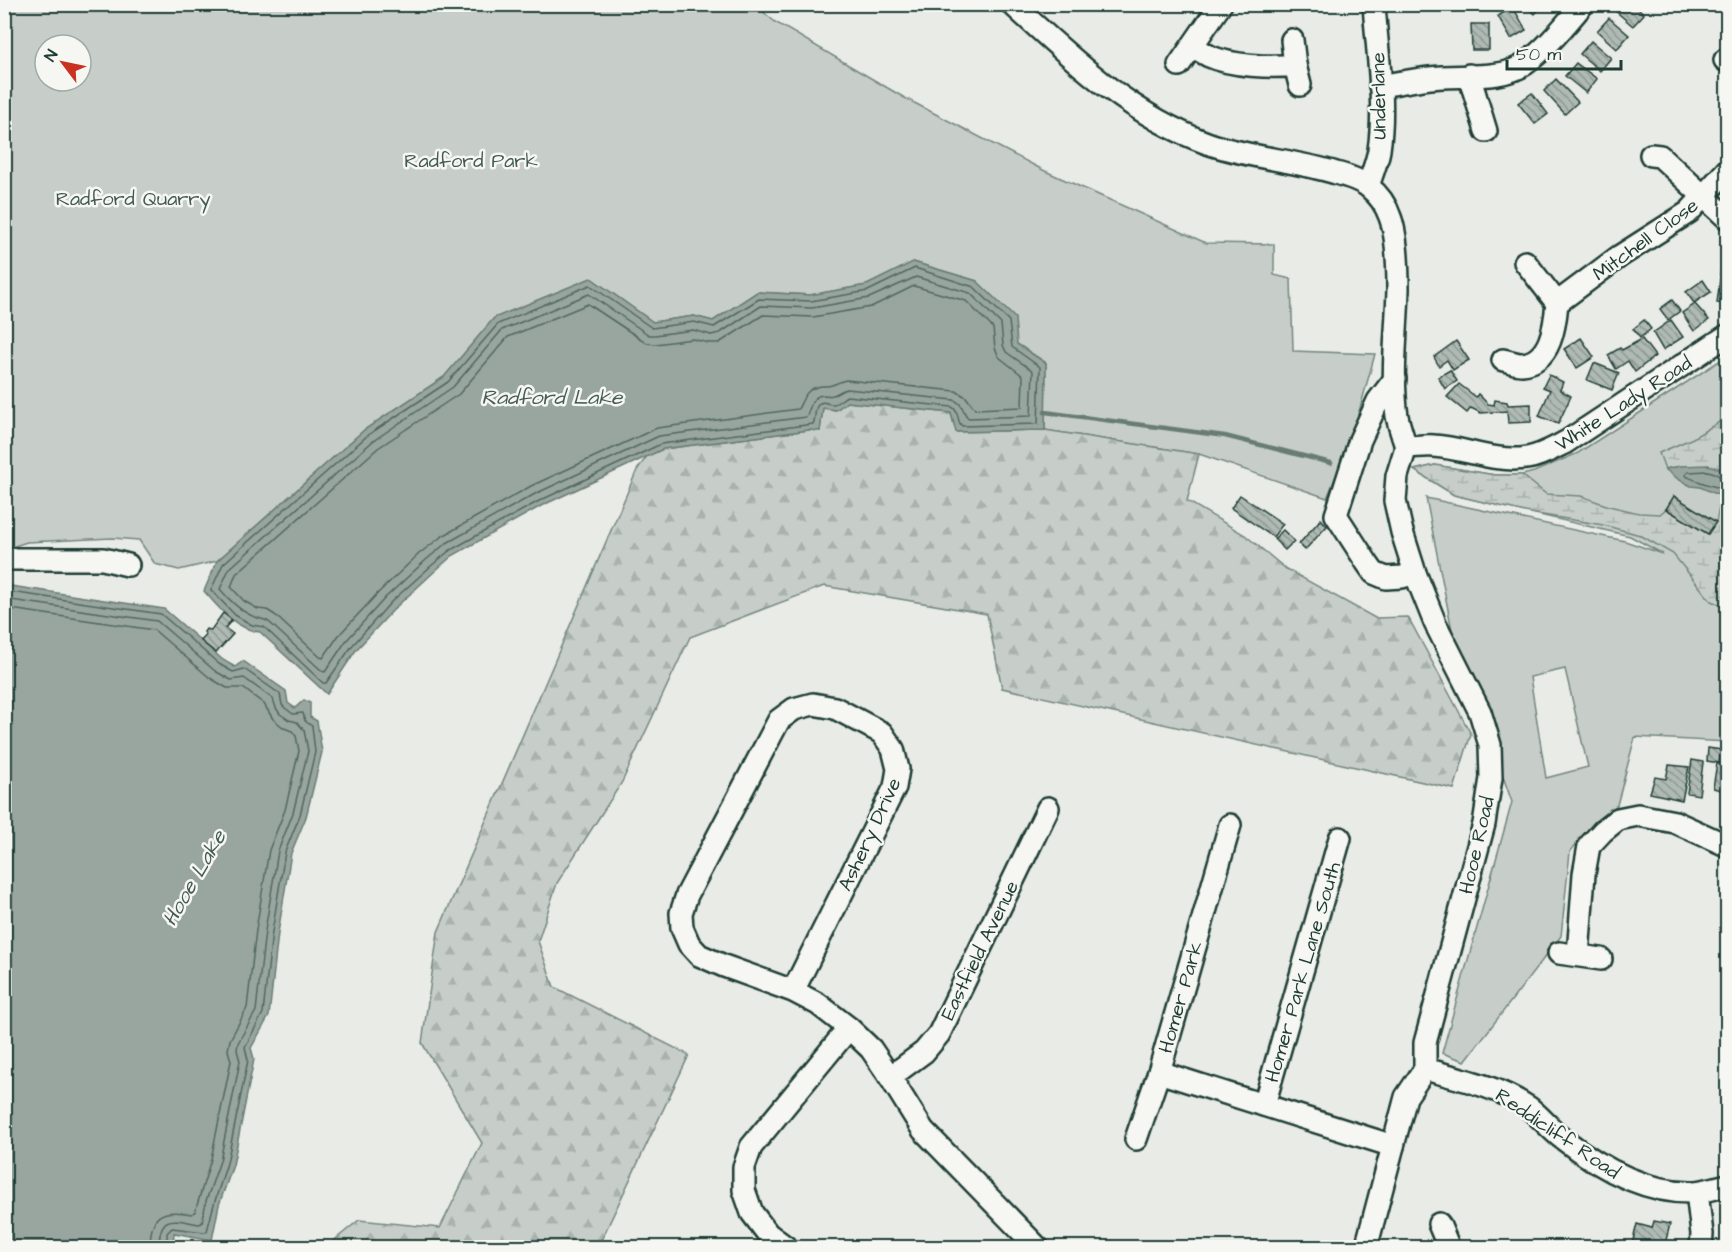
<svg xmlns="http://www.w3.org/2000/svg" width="1732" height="1252" viewBox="0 0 1732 1252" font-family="'Architects Daughter',sans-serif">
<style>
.green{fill:#c7cec9;stroke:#73867e;stroke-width:1.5;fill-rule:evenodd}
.forest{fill:url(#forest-firs);stroke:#73867e;stroke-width:1.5}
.wetland{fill:url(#wetland-marsh);stroke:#73867e;stroke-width:1.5}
.water{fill:#99a6a0;stroke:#687c75;stroke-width:1.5}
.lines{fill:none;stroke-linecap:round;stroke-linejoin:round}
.shore{stroke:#50675f;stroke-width:1.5}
.stream{stroke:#687c75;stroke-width:4.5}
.building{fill:url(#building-back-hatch);stroke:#1f3d34;stroke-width:1.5}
.minor-casing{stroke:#1f3d34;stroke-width:26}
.minor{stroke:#f6f6f2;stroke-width:21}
.labels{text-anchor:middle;stroke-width:5;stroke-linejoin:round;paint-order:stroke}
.street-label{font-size:20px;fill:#1f3d34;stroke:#f6f6f2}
.park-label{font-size:20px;fill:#415a52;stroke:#f6f6f2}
.water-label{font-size:21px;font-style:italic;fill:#445c54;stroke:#f6f6f2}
</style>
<defs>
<pattern id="forest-firs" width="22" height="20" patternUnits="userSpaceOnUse" patternTransform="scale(1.5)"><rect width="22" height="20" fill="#c7cec9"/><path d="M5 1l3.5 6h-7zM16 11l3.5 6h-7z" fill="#aab2ad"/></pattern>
<pattern id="wetland-marsh" width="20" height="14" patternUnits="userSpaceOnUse" patternTransform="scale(1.5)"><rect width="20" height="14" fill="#c7cec9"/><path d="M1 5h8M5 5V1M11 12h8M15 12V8" fill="none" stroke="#aab2ad"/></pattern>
<pattern id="building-back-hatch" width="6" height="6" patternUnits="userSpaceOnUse" patternTransform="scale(1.5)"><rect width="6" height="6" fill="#b0bab5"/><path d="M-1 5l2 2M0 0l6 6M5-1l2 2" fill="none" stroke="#8f9894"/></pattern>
</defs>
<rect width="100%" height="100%" fill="#e9ebe7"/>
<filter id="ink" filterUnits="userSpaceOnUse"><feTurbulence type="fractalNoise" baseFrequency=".0167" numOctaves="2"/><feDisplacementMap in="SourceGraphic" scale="12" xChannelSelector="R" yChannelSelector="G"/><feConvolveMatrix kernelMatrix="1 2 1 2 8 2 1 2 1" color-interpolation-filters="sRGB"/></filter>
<g filter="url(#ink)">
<g class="green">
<path d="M5,5H755L775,22L903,97L1045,171L1206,243L1274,244V275L1291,279L1293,351L1375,354L1352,437L1327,498L1199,454L1045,430L1046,363L1017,344L977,281L914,262L867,285L810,295L757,292L713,321L694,316L653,322L591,278L494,318L444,377L364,430L217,561L179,570L155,564L139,540L112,538L27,542L5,549L4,362L9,352L4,351ZM45,45H81V81H45Z"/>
<path d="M1727,356V742L1635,737L1617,805L1593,823L1570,852L1561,936L1465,1061L1442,1053L1512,802L1453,635L1426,498L1625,541L1663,554L1630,536L1454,495L1414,470L1435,465L1495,475H1522L1534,472L1578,453ZM1565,669L1588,767L1546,778L1530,677Z"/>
</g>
<path class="forest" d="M847,402L951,413L956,432L1045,430L1199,454L1187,501L1245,535L1286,569L1375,618L1408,617L1471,734L1454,789L1002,688L987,614L824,586L690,637L622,782L557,883L538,941L554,987L689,1055L598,1247L325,1248L359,1220L440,1228L482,1143L422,1043L438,932L637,470L647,456L663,449L809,430L820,431L823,408L836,410Z"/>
<g class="wetland">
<path d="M1727,417V476L1718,468L1681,466L1665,469L1659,453L1693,438Z"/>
<path d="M1435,465L1495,475H1522L1546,494L1581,496L1609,506L1639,513L1660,514L1666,509L1708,534L1716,522L1722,494L1727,488V607L1711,601L1673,554L1640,535L1603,525L1525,512L1454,495L1414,470Z"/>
</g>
<g class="water">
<path d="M913,262L977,281L1015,318L1017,344L1046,363L1045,430L956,432L951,413L847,402L836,410L823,408L820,431L809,430L663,449L541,506L452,556L435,571L396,607L356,650L327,694L260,632C235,629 219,608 204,591L217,561L364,430L444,377L494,318L591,278L653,322L694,316L713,321L757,292L810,295L867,285Z"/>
<path d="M1708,465L1718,468L1727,476V488L1722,494L1714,493L1700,487L1691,486L1678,479L1665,469L1681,466Z"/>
<path d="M4,585L164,609L223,660L235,667L243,661L286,691L288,703L295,708L304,700L310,703V717L317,721L322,752L306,817L291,853L278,933L269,1016L251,1048L254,1059L233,1165L219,1205L212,1240L174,1233L173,1247H5Z"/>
</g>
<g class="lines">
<g class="shore">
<path d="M915,268L974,287L1009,321L1012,347L1040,367L1038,424L962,426C956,421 960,411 952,407L847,396C843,398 838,403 834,404C828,405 823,399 818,405C814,409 816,419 813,424L661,444L539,501L449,551L431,566L391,602L352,646L326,683H323L264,627L252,625L235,615L211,590L223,564L368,435L448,382L498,324L590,285L652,328L694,322L714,327L759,299L811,301L868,291Z"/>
<path d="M916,277L970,293L1001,324L1003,345L1006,352L1033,371L1031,416L968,418C962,412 964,404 954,400L847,389C841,390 838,394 833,395C832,396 825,395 823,395C810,396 811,409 806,417L659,436L535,494L445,544L426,560L386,597L346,641L325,672L322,671L269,622C264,619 260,619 255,617C241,612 230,601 220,589L229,569L373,441L453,387L502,330L589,294L649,335H655L693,330L711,335L720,333L761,306L812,308L869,298Z"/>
<path d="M914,286L966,301L993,328L995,348L999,357L1023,376L1022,407L975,409L966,397L956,391L846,380C841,381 838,383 832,385C828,387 822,385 817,387C805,390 803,400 798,409L657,428L531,486L441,537L420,553L379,592L339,635L323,658L320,657L275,615L267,610L258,609L244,601L231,587L236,574L378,448L459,394L508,337L588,304L647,343L656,344L692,339L709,343H719L763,315L813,317L871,307Z"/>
<path d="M1708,471L1715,473L1724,480V484C1722,485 1721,487 1719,487C1716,488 1688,478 1685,475L1688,472Z"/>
<path d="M4,591L161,614L219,664L233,672L244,669L280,694L282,705L285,708L293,714L303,713L305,721L312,726L315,752L300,815L285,852L272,932L263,1013L245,1047L248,1060L227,1163L214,1204L207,1231L205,1232L172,1228L167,1233V1248"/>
<path d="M4,599L157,621L215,671L231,680L244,678L273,699L276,708L280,714L289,720L297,722L304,730L308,751L293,813L278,851L265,931L256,1011L238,1043L237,1050L240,1061L220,1161L206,1201L202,1223L199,1224C172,1219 159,1213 159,1248"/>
<path d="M4,608L154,630L210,678L227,688H243L264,704L273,719L284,728L292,731L296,736L299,751L285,810L269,850L256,930L247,1008L230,1040L228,1050L231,1061L211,1159L195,1212L192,1214C160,1208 150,1215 150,1248"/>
</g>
<path class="stream" d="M1045,412L1225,436L1331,463"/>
</g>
<g class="building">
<path d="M1524,4H1543L1535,14Z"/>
<path d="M1617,4H1634L1644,14L1633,26L1613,9Z"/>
<path d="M1513,7L1526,30L1511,39L1498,16Z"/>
<path d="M1609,18L1629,35L1617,49L1597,31Z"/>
<path d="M1471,24H1489V50H1472Z"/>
<path d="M1591,41L1611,58L1600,71L1580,54Z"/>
<path d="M1576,63L1597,79L1586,93L1565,76Z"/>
<path d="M1556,79L1578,102L1565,114L1544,91Z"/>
<path d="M1532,93L1548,114L1535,124L1518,103Z"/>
<path d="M1724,254H1728V276L1720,275Z"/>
<path d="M1720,279L1728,280V304L1717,303Z"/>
<path d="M1703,280L1711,292L1694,303L1686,292Z"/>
<path d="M1672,300L1680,311L1668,320L1660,309Z"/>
<path d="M1695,304L1709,320L1694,331L1682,313Z"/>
<path d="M1644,320L1651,329L1640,338L1633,329Z"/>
<path d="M1671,320L1683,337L1663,350L1653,333Z"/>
<path d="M1581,338L1594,357L1577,368L1564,349Z"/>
<path d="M1642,339L1655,356L1635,372L1628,361L1616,369L1608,355L1620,348L1622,350Z"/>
<path d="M1456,341L1469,360L1453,370L1447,360L1439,366L1434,357Z"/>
<path d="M1594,363L1619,373L1612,390L1587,380Z"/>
<path d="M1450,370L1457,381L1445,389L1438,377Z"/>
<path d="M1549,375L1563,382L1560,390L1571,396L1558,424L1539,416L1550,390L1543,387Z"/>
<path d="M1459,384L1476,397L1478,394L1488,404L1494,405L1495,400L1507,402L1508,405L1531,404V422L1508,423L1507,411L1481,413L1471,408L1467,413L1447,397Z"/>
<path d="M1240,495L1283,524L1273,537L1231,508Z"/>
<path d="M1674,496L1716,522L1708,534L1666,509Z"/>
<path d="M1321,519L1327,526L1305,550L1299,544Z"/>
<path d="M1283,530L1294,541L1285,550L1274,539Z"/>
<path d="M223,613L232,620L225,628L233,634L216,653L201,641L206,635L204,632L206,629L211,630Z"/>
<path d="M1708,748L1721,750L1719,763L1707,761Z"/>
<path d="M1692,760L1703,762L1699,795L1687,793Z"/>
<path d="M1717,763L1728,766V792L1713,788Z"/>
<path d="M1669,765L1689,767L1682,800L1650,793L1655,777L1666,779Z"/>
<path d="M1654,1221L1670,1224L1664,1248H1645L1632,1244L1637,1224L1652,1228Z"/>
</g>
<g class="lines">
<defs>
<g id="minor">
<path d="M1012,4C1072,59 1130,115 1207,143C1249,158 1294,160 1336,173C1347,176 1361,180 1369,187C1379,195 1386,205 1390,217C1397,235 1398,269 1398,289C1397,330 1391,376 1397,416C1399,426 1403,437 1406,447"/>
<path d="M1292,40L1295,65"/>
<path d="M1193,46C1198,50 1204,53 1209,56C1231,66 1272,68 1295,65L1300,85"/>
<path d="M1725,60L1728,58"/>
<path d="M1179,65L1221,4"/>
<path d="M1469,75L1486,131"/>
<path d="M1380,86C1397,83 1414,80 1430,78C1459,74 1501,81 1525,64C1547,48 1565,25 1583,4"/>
<path d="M1651,155L1660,156L1727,218"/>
<path d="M1368,186C1372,174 1377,162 1379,150C1386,102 1377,53 1374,4"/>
<path d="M1525,262L1557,303"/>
<path d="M1503,360C1509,361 1516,364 1522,364C1551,362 1555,325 1557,303L1620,256L1689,212L1728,169"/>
<path d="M1395,379L1378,401L1360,440L1336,515L1367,563L1374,573L1386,578L1402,577L1415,573"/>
<path d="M1406,447C1415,447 1425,445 1434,446C1465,448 1495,463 1527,458C1541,456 1554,448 1566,442L1728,335"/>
<path d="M4,559H103L128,565"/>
<path d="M1230,825L1159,1072L1393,1146"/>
<path d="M1559,953L1601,959"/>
<path d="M1578,955L1584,874L1589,846L1603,831L1618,819L1638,815L1675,822L1728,846"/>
<path d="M793,991L895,787L898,769L893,749L882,733L835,708L813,704L794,709L779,720L687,895L681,913L682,928L689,944L699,955L724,966L793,991L818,1004L849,1028L871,1049L890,1077L923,1130L1038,1248"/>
<path d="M1425,1069C1461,1079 1496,1086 1528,1107C1540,1116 1550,1129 1562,1138C1600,1168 1646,1194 1696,1192C1706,1191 1717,1187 1728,1185"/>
<path d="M890,1077L924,1052L939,1034L1048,808"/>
<path d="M1264,1105L1340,838"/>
<path d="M1136,1139L1159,1072"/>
<path d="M1697,1192L1702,1234L1701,1248"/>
<path d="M1439,1224L1449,1248"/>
<path d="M787,1248L768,1234L752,1213L744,1190V1167L751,1147L849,1028"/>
<path d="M1366,1248L1406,1097L1425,1069V1043L1484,824L1491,778L1490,745L1480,712L1435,623L1415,573L1402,532L1395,501L1397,476L1406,447"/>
</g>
</defs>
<use href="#minor" class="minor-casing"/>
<use href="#minor" class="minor"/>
</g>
</g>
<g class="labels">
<g class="street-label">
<text transform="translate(1378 96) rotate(-91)" y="7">Underlane</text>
<text transform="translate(1645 239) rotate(-36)" y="7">Mitchell Close</text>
<text transform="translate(1623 403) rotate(-33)" y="7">White Lady Road</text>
<text transform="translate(869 834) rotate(-65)" y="7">Ashery Drive</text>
<text transform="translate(1476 845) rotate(-77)" y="7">Hooe Road</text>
<text transform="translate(979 950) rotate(-64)" y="7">Eastfield Avenue</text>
<text transform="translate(1302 972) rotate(-74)" y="7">Homer Park Lane South</text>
<text transform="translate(1180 997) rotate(-74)" y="7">Homer Park</text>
<text transform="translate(1558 1133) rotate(34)" y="7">Reddicliff Road</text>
</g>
<g class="park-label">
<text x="471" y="167">Radford Park</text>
<text x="133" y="205">Radford Quarry</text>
</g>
<g class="water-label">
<text x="552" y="404">Radford Lake</text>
<text transform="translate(194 878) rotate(-60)" y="7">Hooe Lake</text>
</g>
</g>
<rect width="1732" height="1252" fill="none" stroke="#f6f6f2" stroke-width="24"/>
<rect x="12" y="12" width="1708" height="1228" fill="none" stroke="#1f3d34" stroke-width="2" filter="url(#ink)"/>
<g transform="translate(63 63) rotate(302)"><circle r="28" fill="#f6f6f2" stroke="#a0aca6" stroke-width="1.5"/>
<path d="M0-4.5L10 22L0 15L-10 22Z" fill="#c8321e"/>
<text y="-9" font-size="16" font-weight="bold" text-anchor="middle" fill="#1f3d34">N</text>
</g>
<path d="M1507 60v9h114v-9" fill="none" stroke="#1f3d34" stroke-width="3"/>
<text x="1516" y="60" font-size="18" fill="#1f3d34" stroke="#f6f6f2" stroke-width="4.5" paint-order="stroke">50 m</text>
</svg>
